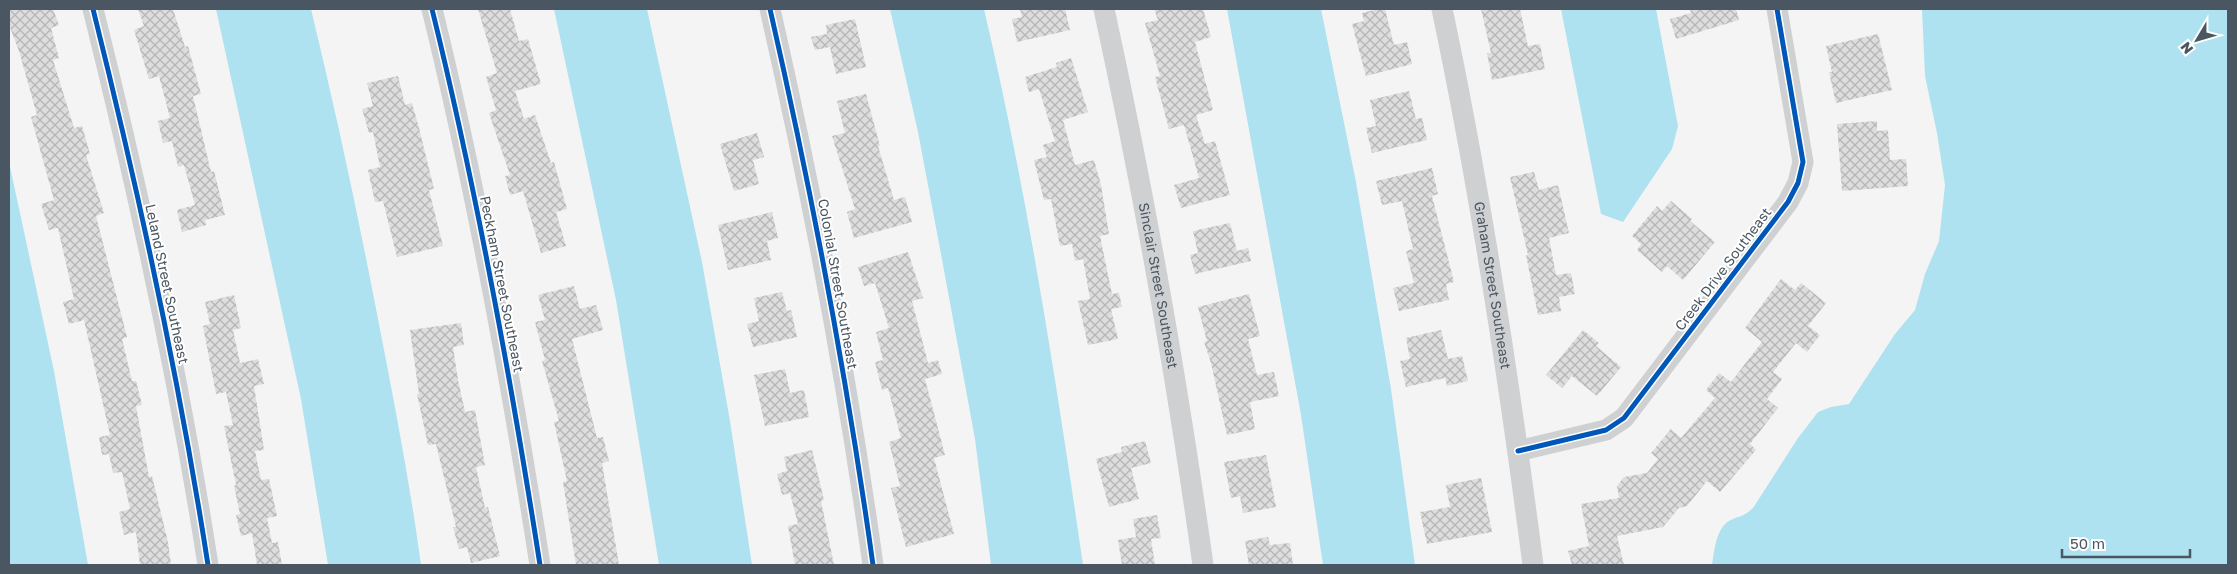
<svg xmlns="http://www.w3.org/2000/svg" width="2237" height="574" viewBox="0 0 2237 574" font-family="'Golos Text',sans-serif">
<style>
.water{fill:#aee2f0}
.building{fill:url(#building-cross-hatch)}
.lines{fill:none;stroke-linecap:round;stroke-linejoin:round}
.minor{stroke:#ced0d2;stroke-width:21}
.cycleway-casing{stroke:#fff;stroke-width:8}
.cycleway{stroke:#0057b8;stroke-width:5}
.labels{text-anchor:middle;stroke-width:4;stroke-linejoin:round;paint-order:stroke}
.street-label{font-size:14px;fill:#4a5661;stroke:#fff}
</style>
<defs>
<pattern id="building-cross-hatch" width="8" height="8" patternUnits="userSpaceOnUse" patternTransform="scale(1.25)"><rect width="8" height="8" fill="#ddddde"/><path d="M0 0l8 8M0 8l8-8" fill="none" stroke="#b5b6b7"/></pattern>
</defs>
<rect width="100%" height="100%" fill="#f4f4f4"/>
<g class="water">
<path d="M216,9H311C336,112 358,215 378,319C394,401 410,483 421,565H328L301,399Z"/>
<path d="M554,9H647L702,262L730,421L752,565H659L616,300Z"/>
<path d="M890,9H984C1027,192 1056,379 1083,565H991L975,439L941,254L918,132Z"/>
<path d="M1227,9H1321L1356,182L1391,389L1415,565H1323L1301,415Z"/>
<path d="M1561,9H1656L1678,126L1672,149L1623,222L1601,214Z"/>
<path d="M1922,9H2228V565H1712C1714,553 1716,528 1729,521C1740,515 1742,518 1753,508L1798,438L1818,412L1831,407L1849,404L1895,334L1915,310L1925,274L1939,241L1945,185L1937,133L1925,76Z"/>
<path d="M9,162L54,371L88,565H9Z"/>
</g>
<g class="building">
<path d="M9,9H53L59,25L51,28L59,58L53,60L74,128L82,126L90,154L86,155L104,213L96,216L127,337L122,339L132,381H136L142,405L136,406L149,477L152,476L168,542L171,565H140L136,532L124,535L119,512L130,509L122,472L113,473L109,454L102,455L99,437L110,435L84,320L69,324L63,302L74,299L58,228L49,230L41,204L54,200L31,117L37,115L19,51L9,25Z"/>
<path d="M138,9H173L185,47L188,46L201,94L193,96L211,172L214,171L225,215L205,220L206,225L182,232L177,210L195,205L184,165L178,167L172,141L163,143L158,121L170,118L159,76L149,79L134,30L144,26Z"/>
<path d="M478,9H510L519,41L528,39L541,84L515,91L524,119L535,115L551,163L554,162L567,209L556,212L566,246L541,253L523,191L510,195L505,176L510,175L489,113L496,110L486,77L497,73Z"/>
<path d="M1020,9H1065L1070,30L1017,42L1012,19L1022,17Z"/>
<path d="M1154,9H1203L1211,37L1195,42L1213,110L1196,115L1205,144L1215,141L1230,195L1181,208L1174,185L1199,178L1184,125L1169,129L1155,77L1160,76L1145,23L1158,20Z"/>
<path d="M1378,9H1385L1394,45L1407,42L1412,64L1366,76L1352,24L1364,21L1362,13Z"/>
<path d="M1481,9H1520L1528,46L1540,44L1545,69L1492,80L1487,53H1491Z"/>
<path d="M1690,9H1736L1739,20L1676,39L1670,19L1691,13Z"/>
<path d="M855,19L866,67L836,74L830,47L815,50L811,37L827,34L826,25Z"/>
<path d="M1878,34L1892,90L1836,103L1829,72H1832L1826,46Z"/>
<path d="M1071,58L1088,112L1063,120L1075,165L1094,160L1101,185L1109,234L1100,236L1112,294L1119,293L1122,307L1111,309L1118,339L1088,345L1078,301L1090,299L1083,259L1075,261L1072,244L1060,246L1051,199L1044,200L1034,160L1047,157L1043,145L1055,141L1039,89L1029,92L1025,77L1057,67L1056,63Z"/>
<path d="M398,76L405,105L412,103L419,128L434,189L429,190L443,246L397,257L383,201L375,202L368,170L380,167L373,132L369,133L362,109L373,106L367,83Z"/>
<path d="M1409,91L1416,119L1422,118L1427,140L1372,153L1366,128L1376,126L1370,100Z"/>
<path d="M866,94L880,146H878L894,200L905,197L912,222L854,238L847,212L855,209L832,136L845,133L837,101Z"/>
<path d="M1877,121V131L1888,130L1890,160L1906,159L1908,186L1842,191L1837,124Z"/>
<path d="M757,133L764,157L753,160L759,184L734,191L720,144Z"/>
<path d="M1432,168L1438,194L1432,196L1454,282L1446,284L1449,300L1399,311L1393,288L1414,283L1406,251L1413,249L1402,201L1382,205L1376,181Z"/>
<path d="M1534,172L1539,190L1558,185L1569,233L1549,238L1556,275L1571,273L1575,294L1559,297L1561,311L1538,315L1526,255H1528L1510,177Z"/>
<path d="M1671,201L1692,219L1690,221L1715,242L1683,280L1667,266L1662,272L1637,250L1641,244L1632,236L1657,206L1662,211Z"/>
<path d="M772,212L778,238L767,241L771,260L728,270L718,225Z"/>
<path d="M1230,223L1237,251L1248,248L1251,261L1195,274L1190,255L1198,253L1193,231Z"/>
<path d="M908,252L923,298L912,301L928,363L938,360L942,374L925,379L945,455L934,458L954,534L906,547L891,488L900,486L889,442L901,438L888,388L882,390L875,362L883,360L876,332L889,328L875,283L864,286L858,267Z"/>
<path d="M1781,279L1795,290L1801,283L1826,303L1808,326L1820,335L1807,352L1796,343L1773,372L1782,379L1767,399L1778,408L1750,444L1756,450L1720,492L1707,481L1687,506L1679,508L1663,527L1617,536L1624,565H1572L1568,551L1589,546L1581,504L1619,498L1617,486L1624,477L1647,473L1658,459L1651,453L1671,429L1681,438L1715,398L1706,390L1719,373L1731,382L1762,342L1745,328Z"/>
<path d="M574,286L580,309L596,305L603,330L572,339L597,438L603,437L609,461L602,463L619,565H576L563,482L567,481L554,422L559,421L542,361L545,360L535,322L545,320L538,295Z"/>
<path d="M782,292L787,311L791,310L797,337L753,347L747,324L759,321L754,298Z"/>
<path d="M1249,294L1260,336L1248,339L1257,375L1274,372L1279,396L1250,402L1255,429L1227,435L1211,363L1204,342L1207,341L1198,307Z"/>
<path d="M234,295L241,328L233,330L240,363L258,359L264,384L254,386L264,450L255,451L261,480L269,479L277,516L267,518L272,543L278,542L282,565H257L252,533L241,536L236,515L240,514L234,486L236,485L224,426L233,425L226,392L216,394L203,326L210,324L205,302Z"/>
<path d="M461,323L464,345L453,347L458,380L465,412L475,410L485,465L476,467L485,508L488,507L500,556L471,563L467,547L459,549L453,527H456L436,444L428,445L417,394H419L410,330Z"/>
<path d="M1441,330L1448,359L1462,356L1468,381L1447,386L1445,378L1406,387L1400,361L1410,359L1406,338Z"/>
<path d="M1583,330L1599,343L1596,346L1621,367L1597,396L1572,376L1562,388L1546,375Z"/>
<path d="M785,369L790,393L804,390L809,417L765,426L754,375Z"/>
<path d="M1145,441L1151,463L1131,468L1139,499L1109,507L1096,459L1122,452L1121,447Z"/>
<path d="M812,450L824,500L821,501L834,565H795L788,526L798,524L790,493L782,495L777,474L787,471L784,457Z"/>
<path d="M1266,455L1276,507L1243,513L1240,496L1231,498L1224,462Z"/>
<path d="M1481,478L1492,532L1427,544L1420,512L1450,507L1446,485Z"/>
<path d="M1157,515L1161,538L1151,539L1155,565H1122L1118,540L1136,537L1133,519Z"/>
<path d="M1268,537L1270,545L1290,543L1293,565H1249L1245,541Z"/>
</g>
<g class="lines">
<g class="minor">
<path d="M93,9C139,193 179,378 208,565"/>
<path d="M432,9C477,192 511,379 540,565"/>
<path d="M770,9C812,193 847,378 873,565"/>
<path id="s1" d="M1104,9C1144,193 1177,378 1203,565"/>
<path id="s2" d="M1442,9C1481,193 1509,379 1533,565"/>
<path d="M1518,451L1606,430L1624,418L1788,202L1798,183L1803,162L1777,9"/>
</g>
<defs>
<g id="cycleway">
<path d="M93,9C139,193 179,378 208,565"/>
<path d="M432,9C477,192 511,379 540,565"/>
<path d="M770,9C812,193 847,378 873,565"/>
<path d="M1518,451L1606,430L1624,418L1788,202L1798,183L1803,162L1777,9"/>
</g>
</defs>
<use href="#cycleway" class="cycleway-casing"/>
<use href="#cycleway" class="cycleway"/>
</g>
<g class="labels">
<g class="street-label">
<text transform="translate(1723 269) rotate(-53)" y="5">Creek Drive Southeast</text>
<text transform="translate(167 284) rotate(78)" y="5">Leland Street Southeast</text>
<text transform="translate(502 284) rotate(79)" y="5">Peckham Street Southeast</text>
<text transform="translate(838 284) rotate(80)" y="5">Colonial Street Southeast</text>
<text dy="5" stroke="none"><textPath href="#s1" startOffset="282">Sinclair Street Southeast</textPath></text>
<text dy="5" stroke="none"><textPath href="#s2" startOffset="281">Graham Street Southeast</textPath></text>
</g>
</g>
<rect width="2237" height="574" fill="none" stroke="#4a5661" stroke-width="20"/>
<g transform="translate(2197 40) rotate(232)" stroke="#ffffff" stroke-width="4" paint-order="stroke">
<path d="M0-4L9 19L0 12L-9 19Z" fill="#4a5661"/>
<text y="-8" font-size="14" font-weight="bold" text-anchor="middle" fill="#4a5661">N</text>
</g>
<path d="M2062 549v8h128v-8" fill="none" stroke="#4a5661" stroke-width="2.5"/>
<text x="2070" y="549" font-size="15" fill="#4a5661" stroke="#ffffff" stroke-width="4" paint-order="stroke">50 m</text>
</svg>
